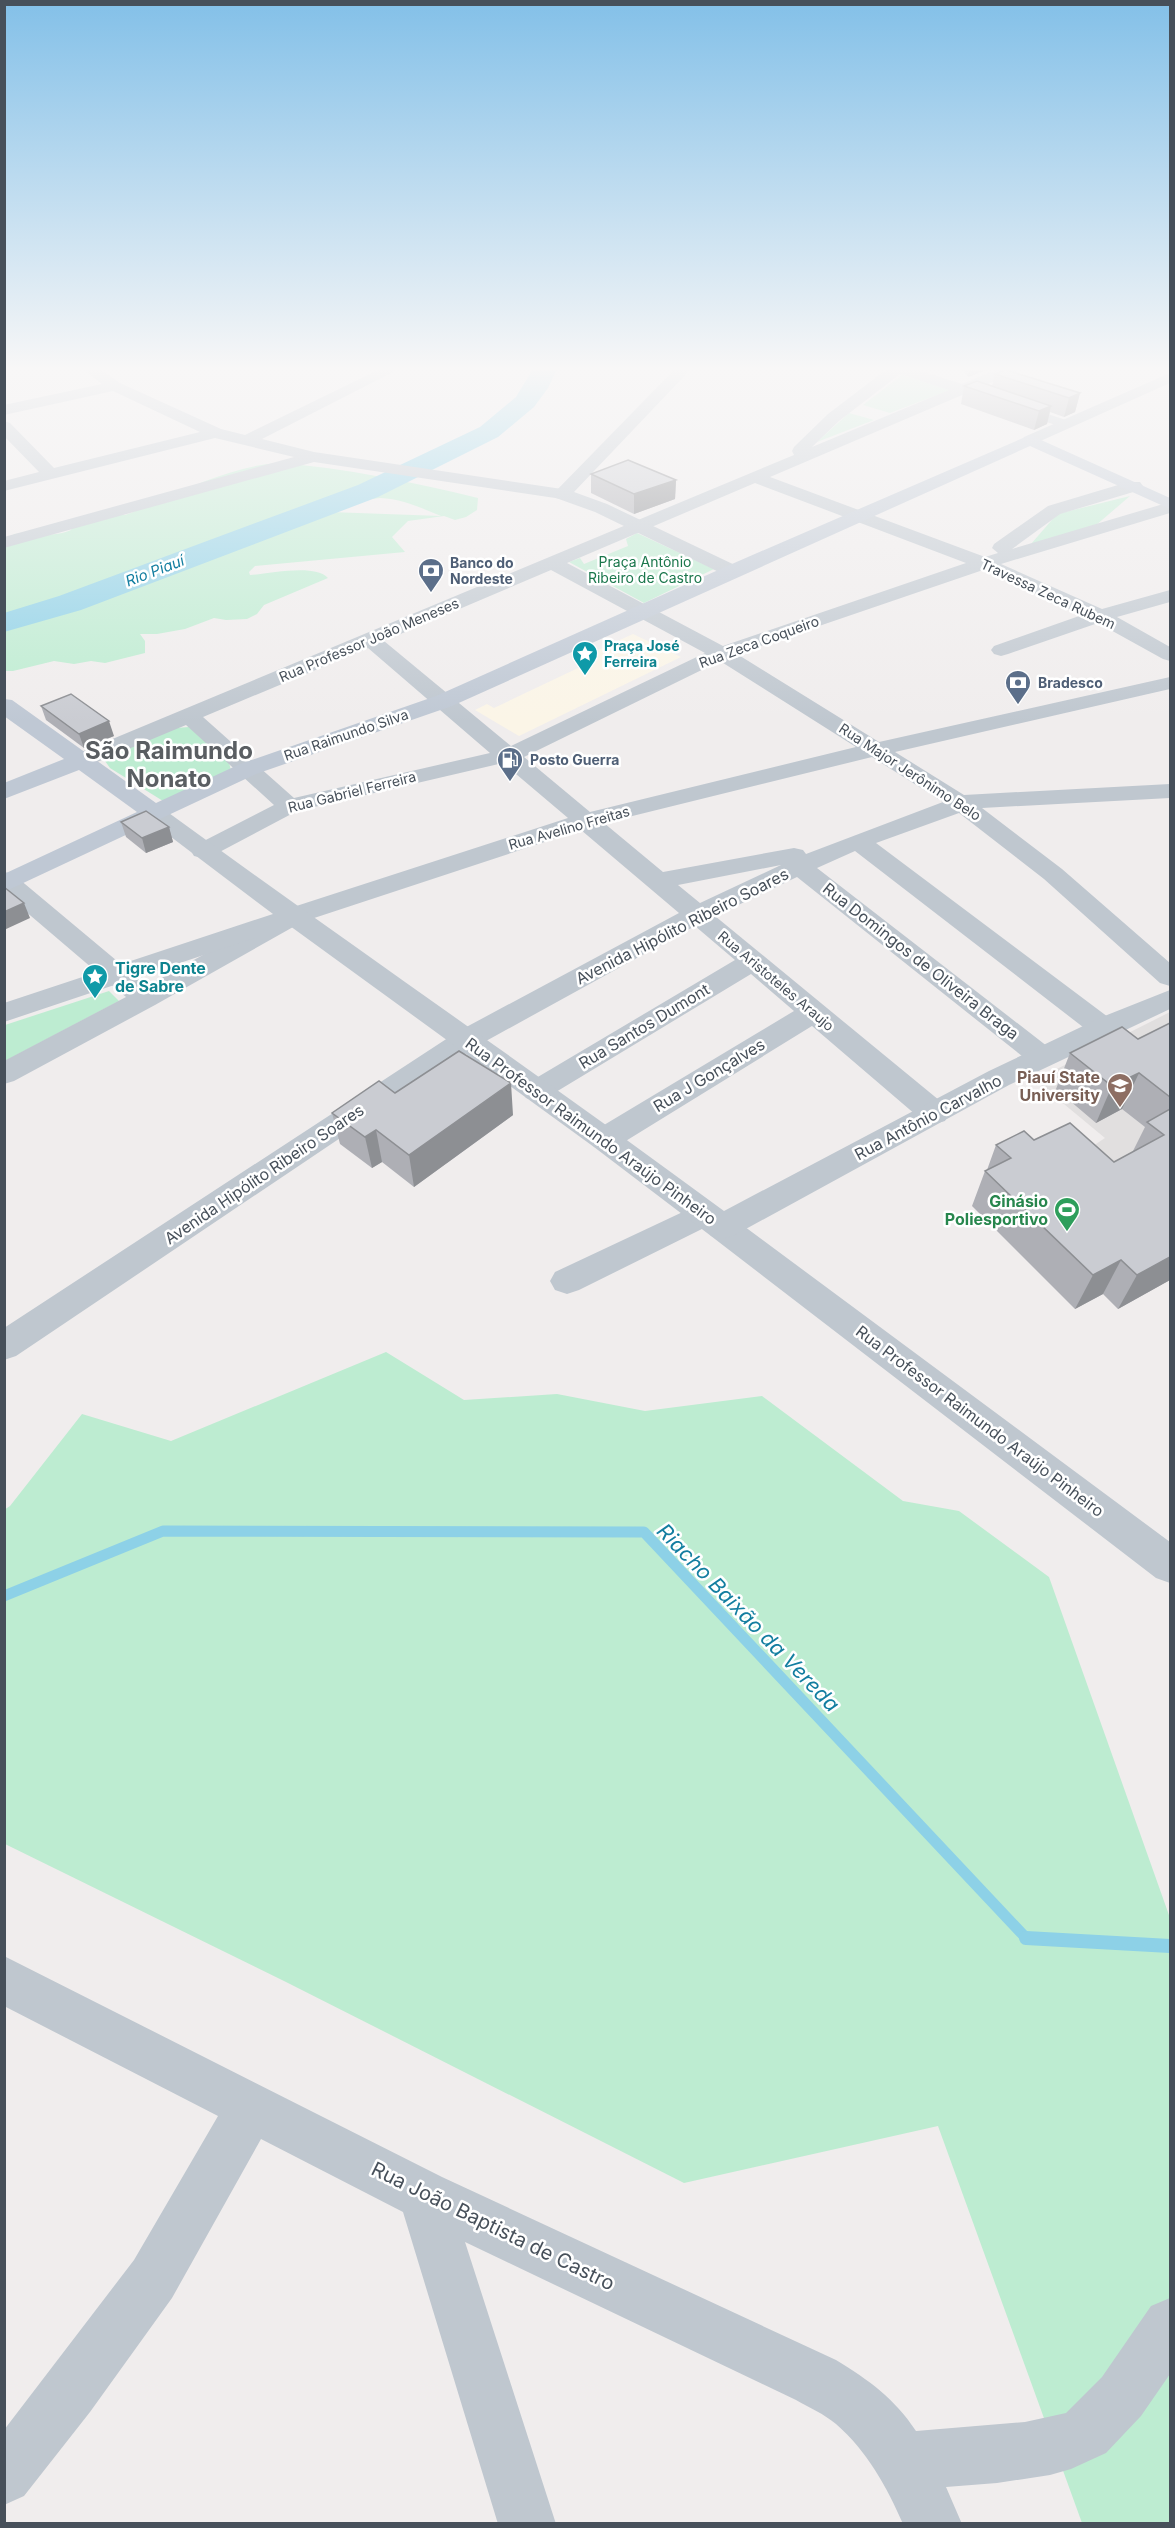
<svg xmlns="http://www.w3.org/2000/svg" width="1175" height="2528" viewBox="0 0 1175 2528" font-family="Inter,sans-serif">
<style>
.commercial{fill:#fbf5e7}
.education{fill:#e1dfdf}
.green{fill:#bdecd1;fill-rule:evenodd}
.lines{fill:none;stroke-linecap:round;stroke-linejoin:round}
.stream-far1{stroke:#8dd1e7;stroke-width:11}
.stream{stroke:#8dd1e7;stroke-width:14}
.river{fill:#8dd1e7;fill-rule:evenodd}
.pedestrian{fill:#bfc7cf;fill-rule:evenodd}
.minor{fill:#bfc7cf;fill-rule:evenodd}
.tertiary{fill:#bfc7cf;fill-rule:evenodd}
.secondary{fill:#bfc8d4;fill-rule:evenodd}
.wall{fill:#aeafb5}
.shaded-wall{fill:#8d8f93}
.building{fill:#caccd2;stroke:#8d8f93;stroke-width:1.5}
.labels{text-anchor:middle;stroke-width:5;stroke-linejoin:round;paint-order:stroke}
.far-park-label{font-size:14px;fill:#1b774c;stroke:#fff}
.far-service-label{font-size:14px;font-weight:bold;fill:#4e5e75;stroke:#fff;text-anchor:start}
.far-street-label{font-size:14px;fill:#47505a;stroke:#fff}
.far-culture-label{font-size:14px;font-weight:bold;fill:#0d838f;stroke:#fff;text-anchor:start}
.far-water-label{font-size:15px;font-style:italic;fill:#137ea0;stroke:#fff}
.street-label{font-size:16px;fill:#47505a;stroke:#fff}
.culture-label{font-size:16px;font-weight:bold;fill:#0d838f;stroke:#fff;text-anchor:start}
.education-label{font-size:16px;font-weight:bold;fill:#785e54;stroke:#fff;text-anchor:end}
.leisure-label{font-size:16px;font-weight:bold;fill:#27864d;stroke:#fff;text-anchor:end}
.near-street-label{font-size:20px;fill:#47505a;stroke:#fff}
.near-water-label{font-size:21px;font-style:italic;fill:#137ea0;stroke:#fff}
.far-town-label{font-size:24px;font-weight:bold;fill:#5a5e62;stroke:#fff}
</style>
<rect width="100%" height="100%" fill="#f0eded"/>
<path class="commercial" d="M633,634L681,657L519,736L475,710L487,704L494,708L597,659L589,654Z"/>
<path class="education" d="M1170,1012V1264L1063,1166L1105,1138L1035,1080Z"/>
<g class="green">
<path d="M902,375L950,390L890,413L863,405Z"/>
<path d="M849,413L874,420L817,442Z"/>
<path d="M278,463C346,468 412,482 478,498L477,510L466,517L455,520L444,516L408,521L392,537L405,552L255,566L249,572L250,575C268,574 315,563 328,578L264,605L257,614L247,619L226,620L214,618L185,629L157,634H140L145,641V653L105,663L91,661L74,664L54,661L13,671H5V547L14,534C36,531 49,539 71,530L73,526L111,511L125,515C135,512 145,506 155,502C193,486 235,466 278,463ZM380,498C403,499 421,508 441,516L330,512L348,507V499L356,501Z"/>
<path d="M1130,496L1095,526L1031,544L1057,514Z"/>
<path d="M637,533L714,569L644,603L569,562L580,558L584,564L628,546L626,539Z"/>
<path d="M189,727L229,763L231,770L163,801L110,768L105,761L106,757L176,728Z"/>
<path d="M109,991L119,1001L5,1061V1025Z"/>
<path d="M386,1352L464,1400L557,1394L645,1411L762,1396L903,1501L959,1511L1049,1577L1170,1918V2523H1082L938,2126L684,2183L286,1982L5,1844L4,1510L10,1506L82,1414L171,1441Z"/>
</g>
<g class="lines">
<path class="stream-far1" d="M4,1596L163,1531L644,1532L1027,1939H1033"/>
<path class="stream" d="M1026,1938L1170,1946"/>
<path class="river" d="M533,369H557L548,388L534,407L498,437L378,497L81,610L4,632V613L59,596L358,485L480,427L516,397Z"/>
<path class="pedestrian" d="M1017,404L1069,421L1071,424L1065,428L1013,411V405Z"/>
<g class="minor">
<path d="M83,369H100L120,383L221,429L245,435L380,369H399L262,439L314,452L562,489L568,490L571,494L568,498L562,499L314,462L4,548V537L294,457L215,438L4,491V481L39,472L4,436V421L10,423L54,468L200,432L113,391L4,415V405L102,384Z"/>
<path d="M887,369H915L962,384L998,369H1018L1016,372L770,477L985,557L998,553L992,548L994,544L1048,506L1128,482H1140L1143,486L1140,490L1060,514L1012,549L1170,502V513L1001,564L1102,609L1170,590V602L1117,617L1170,647V661L1163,659L1098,623L1008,654L1001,656L994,654L991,650L994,646L1082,615L983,570L737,654L879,742L1170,677V689L895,752L964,795L1170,784V798L982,808L1062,869L1170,963V986L1160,983L1044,879L959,813L876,843L1112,1020L1116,1027L1112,1034L1102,1037L1092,1034L855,851L817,868L1052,1050L1056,1057L1052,1064L1042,1067L1032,1064L797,877L715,916L945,1105L949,1113L945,1121L934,1124L923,1121L812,1026L616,1147L605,1150L594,1147L590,1139L594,1131L794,1011L751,974L546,1098L536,1101L526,1098L521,1091L526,1084L735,960L695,926L477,1046L16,1356L4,1360V1328L457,1032L679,913L581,830L302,922L155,1005L14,1081L4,1084V1061L126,997L4,893V872L13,874L147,986L284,910L568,818L503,763L297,811L212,856L203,858L194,856L191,851L194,846L274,805L186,725L90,765L82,767L74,765L71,760L74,755L794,455L792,451L794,447L828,414ZM900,374L949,390L812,447L839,421ZM755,483L966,563L723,646L567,563ZM551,570L705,653L511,746L384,641ZM368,648L490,753L294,798L203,717ZM720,661L856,747L590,812L524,757ZM872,757L943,802L806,854L803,850L794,848L663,872L604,823ZM781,865L700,903L678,885Z"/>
<path d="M1170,373V383L1036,443H1024L1022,440L1024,437Z"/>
<path d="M704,1202L715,1205L719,1215L733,1218L1170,1542V1583L1156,1578L711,1236L706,1227L579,1290L567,1294L555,1290L550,1281L555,1272Z"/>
<path d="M4,1956L442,2177L836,2360C869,2380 895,2399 916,2431L1025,2422L1066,2413L1102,2377L1151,2306L1170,2298V2374L1141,2416L1106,2453L1071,2469L1050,2475L997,2483L946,2487L962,2524H903C887,2487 867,2451 836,2424C824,2414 810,2408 796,2400L465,2242L556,2524H498L403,2212L261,2139L172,2298L90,2412L24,2496L4,2505V2430L134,2260L218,2116L4,2006Z"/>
</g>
<g class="tertiary">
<path d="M675,369H691L574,492L607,504L739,567L742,571L739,575H725L595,512L556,498L553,494Z"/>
<path d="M154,806L162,808C348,944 539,1074 724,1211L989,1071L1102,1017L1170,990V1009L1009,1085L733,1236L722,1239L711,1236L594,1147L290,926L4,1022V1003L273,914L146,818L142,813L146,808Z"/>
</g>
<path class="secondary" d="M1030,435L1170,498V509L1030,446L452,706L256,774L4,892V874L137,812L79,770L4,799V783L64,759L4,716V699L12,700L156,803L240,764L436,696L725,567Z"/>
</g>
<g class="wall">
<path d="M962,369H989L968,377Z"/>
<path d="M995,374L1080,393L1075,412L1064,417L1050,412L1047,424L1034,430L961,404L964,386H992Z"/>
<path d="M591,474L676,480L675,499L634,514L591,493Z"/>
<path d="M41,706L114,736L84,748L46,720Z"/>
<path d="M121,822L169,827L173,842L146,853L126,837Z"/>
<path d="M1170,1023V1280L1118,1309L1103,1294L1075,1309L972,1206L985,1171L987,1170L996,1145L1034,1140L1114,1162L1132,1153L1145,1127L1122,1109L1096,1123L1056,1089L1070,1053L1138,1039Z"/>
<path d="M395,1093L513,1115L414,1187L382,1162L372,1168L340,1144L332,1113Z"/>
</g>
<g class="shaded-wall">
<path d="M970,369H989L968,377Z"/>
<path d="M1080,393L1075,412L1064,417L1069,398Z"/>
<path d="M1051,406L1047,424L1034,430L1039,411Z"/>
<path d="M676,480L675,499L634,514V494Z"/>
<path d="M109,721L114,736L84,748L79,734Z"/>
<path d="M169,827L173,842L146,853L142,838Z"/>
<path d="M24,903L30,918L4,930V912Z"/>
<path d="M1139,1073L1122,1109L1096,1123L1112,1086Z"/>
<path d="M511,1083L513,1115L414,1187L409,1155Z"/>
<path d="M376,1130L382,1162L372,1168L365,1137Z"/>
<path d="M1170,1257V1280L1118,1309L1137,1275Z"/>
<path d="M1121,1260L1103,1294L1075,1309L1093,1275Z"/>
</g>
<g class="building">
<path d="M1006,370L1080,393L1069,398L995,374Z"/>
<path d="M977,381L1051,406L1039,411L964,386Z"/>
<path d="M628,460L676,480L634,494L591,474Z"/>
<path d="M71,694L109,721L79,734L41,706Z"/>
<path d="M146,811L169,827L142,838L121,822Z"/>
<path d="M4,887L24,903L4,912Z"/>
<path d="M1170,1023V1097L1139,1073L1112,1086L1070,1053L1122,1027L1138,1039Z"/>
<path d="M459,1051L511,1083L409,1155L376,1130L365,1137L332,1113L379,1081L395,1093Z"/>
<path d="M1170,1109V1257L1137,1275L1121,1260L1093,1275L985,1171L1011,1158L996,1145L1024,1131L1034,1140L1070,1123L1114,1162L1164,1135L1147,1122Z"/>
</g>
<linearGradient id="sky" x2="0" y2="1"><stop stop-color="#83c0e8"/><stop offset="0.51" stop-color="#f8f7f7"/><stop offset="1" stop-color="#f8f7f7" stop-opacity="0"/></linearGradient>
<rect width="1175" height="723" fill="url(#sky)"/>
<defs>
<symbol id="bank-pin" viewBox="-11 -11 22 30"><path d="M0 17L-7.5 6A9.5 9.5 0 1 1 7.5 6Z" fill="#5c6f8a" stroke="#fff"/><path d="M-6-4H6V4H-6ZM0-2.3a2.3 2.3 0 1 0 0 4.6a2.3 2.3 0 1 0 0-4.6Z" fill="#fff"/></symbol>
<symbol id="sight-pin" viewBox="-11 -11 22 30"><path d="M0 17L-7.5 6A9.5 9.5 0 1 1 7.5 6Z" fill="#0f9aa8" stroke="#fff"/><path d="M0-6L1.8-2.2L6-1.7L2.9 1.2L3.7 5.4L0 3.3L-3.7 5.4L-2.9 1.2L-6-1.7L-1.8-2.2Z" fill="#fff"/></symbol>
<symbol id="fuel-pin" viewBox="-11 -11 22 30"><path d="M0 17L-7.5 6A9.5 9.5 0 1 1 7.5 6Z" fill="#5c6f8a" stroke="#fff"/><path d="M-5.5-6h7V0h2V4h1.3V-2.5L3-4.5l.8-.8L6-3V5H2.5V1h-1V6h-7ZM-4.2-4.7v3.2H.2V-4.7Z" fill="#fff"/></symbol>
<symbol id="university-pin" viewBox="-11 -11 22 30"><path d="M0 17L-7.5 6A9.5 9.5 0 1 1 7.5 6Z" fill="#8d6e63" stroke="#fff"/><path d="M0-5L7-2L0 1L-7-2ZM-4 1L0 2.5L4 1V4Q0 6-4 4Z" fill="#fff"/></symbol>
<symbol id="stadium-pin" viewBox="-11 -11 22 30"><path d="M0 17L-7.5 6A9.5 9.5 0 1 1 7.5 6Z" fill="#2e9e5b" stroke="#fff"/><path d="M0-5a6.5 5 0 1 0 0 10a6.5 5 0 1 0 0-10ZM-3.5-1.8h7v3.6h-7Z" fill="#fff"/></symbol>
</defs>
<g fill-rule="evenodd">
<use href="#bank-pin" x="416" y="556" width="30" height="40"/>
<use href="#sight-pin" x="570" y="639" width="30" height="40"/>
<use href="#bank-pin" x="1003" y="668" width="30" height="40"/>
<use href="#fuel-pin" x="495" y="745" width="30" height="40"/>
<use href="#sight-pin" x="80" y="962" width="30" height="40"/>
<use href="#university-pin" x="1105" y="1071" width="30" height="40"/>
<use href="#stadium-pin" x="1052" y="1195" width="30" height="40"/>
</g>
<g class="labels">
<g class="far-park-label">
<text x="645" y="567">Praça Antônio<tspan x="645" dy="16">Ribeiro de Castro</tspan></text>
</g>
<g class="far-service-label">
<text x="450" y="568">Banco do<tspan x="450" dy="16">Nordeste</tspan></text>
<text x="1038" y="688">Bradesco</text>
<text x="530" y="765">Posto Guerra</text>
</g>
<g class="far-street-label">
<text transform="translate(1048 594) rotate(25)" y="5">Travessa Zeca Rubem</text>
<text transform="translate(369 640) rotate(-23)" y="5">Rua Professor João Meneses</text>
<text transform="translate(759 642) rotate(-20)" y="5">Rua Zeca Coqueiro</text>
<text transform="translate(346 735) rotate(-19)" y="5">Rua Raimundo Silva</text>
<text transform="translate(910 772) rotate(33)" y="5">Rua Major Jerônimo Belo</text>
<text transform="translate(352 792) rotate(-14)" y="5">Rua Gabriel Ferreira</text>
<text transform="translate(569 828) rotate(-16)" y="5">Rua Avelino Freitas</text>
<text transform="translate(776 981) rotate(40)" y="5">Rua Aristoteles Araujo</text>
</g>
<g class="far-culture-label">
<text x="604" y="651">Praça José<tspan x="604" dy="16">Ferreira</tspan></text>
</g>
<g class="far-water-label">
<text transform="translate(155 571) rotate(-21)" y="5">Rio Piauí</text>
</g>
<g class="street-label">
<text transform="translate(682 926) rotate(-27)" y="6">Avenida Hipólito Ribeiro Soares</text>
<text transform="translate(921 961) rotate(38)" y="6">Rua Domingos de Oliveira Braga</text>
<text transform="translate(644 1026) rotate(-31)" y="6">Rua Santos Dumont</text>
<text transform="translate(709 1075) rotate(-31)" y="6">Rua J Gonçalves</text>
<text transform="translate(928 1117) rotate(-28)" y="6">Rua Antônio Carvalho</text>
<text transform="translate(591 1131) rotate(36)" y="6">Rua Professor Raimundo Araújo Pinheiro</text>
<text transform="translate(264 1174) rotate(-34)" y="6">Avenida Hipólito Ribeiro Soares</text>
<text transform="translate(980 1421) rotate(37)" y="6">Rua Professor Raimundo Araújo Pinheiro</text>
</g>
<g class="culture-label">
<text x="115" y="974">Tigre Dente<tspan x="115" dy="18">de Sabre</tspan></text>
</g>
<g class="education-label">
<text x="1100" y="1083">Piauí State<tspan x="1100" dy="18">University</tspan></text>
</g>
<g class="leisure-label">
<text x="1048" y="1207">Ginásio<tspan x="1048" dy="18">Poliesportivo</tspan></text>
</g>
<g class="near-street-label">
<text transform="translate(493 2226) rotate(26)" y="7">Rua João Baptista de Castro</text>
</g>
<g class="near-water-label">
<text transform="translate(748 1618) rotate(46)" y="7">Riacho Baixão da Vereda</text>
</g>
<g class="far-town-label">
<text x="169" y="759">São Raimundo<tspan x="169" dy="28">Nonato</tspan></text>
</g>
</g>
<rect width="1175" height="2528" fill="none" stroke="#47505a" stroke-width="12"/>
</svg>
